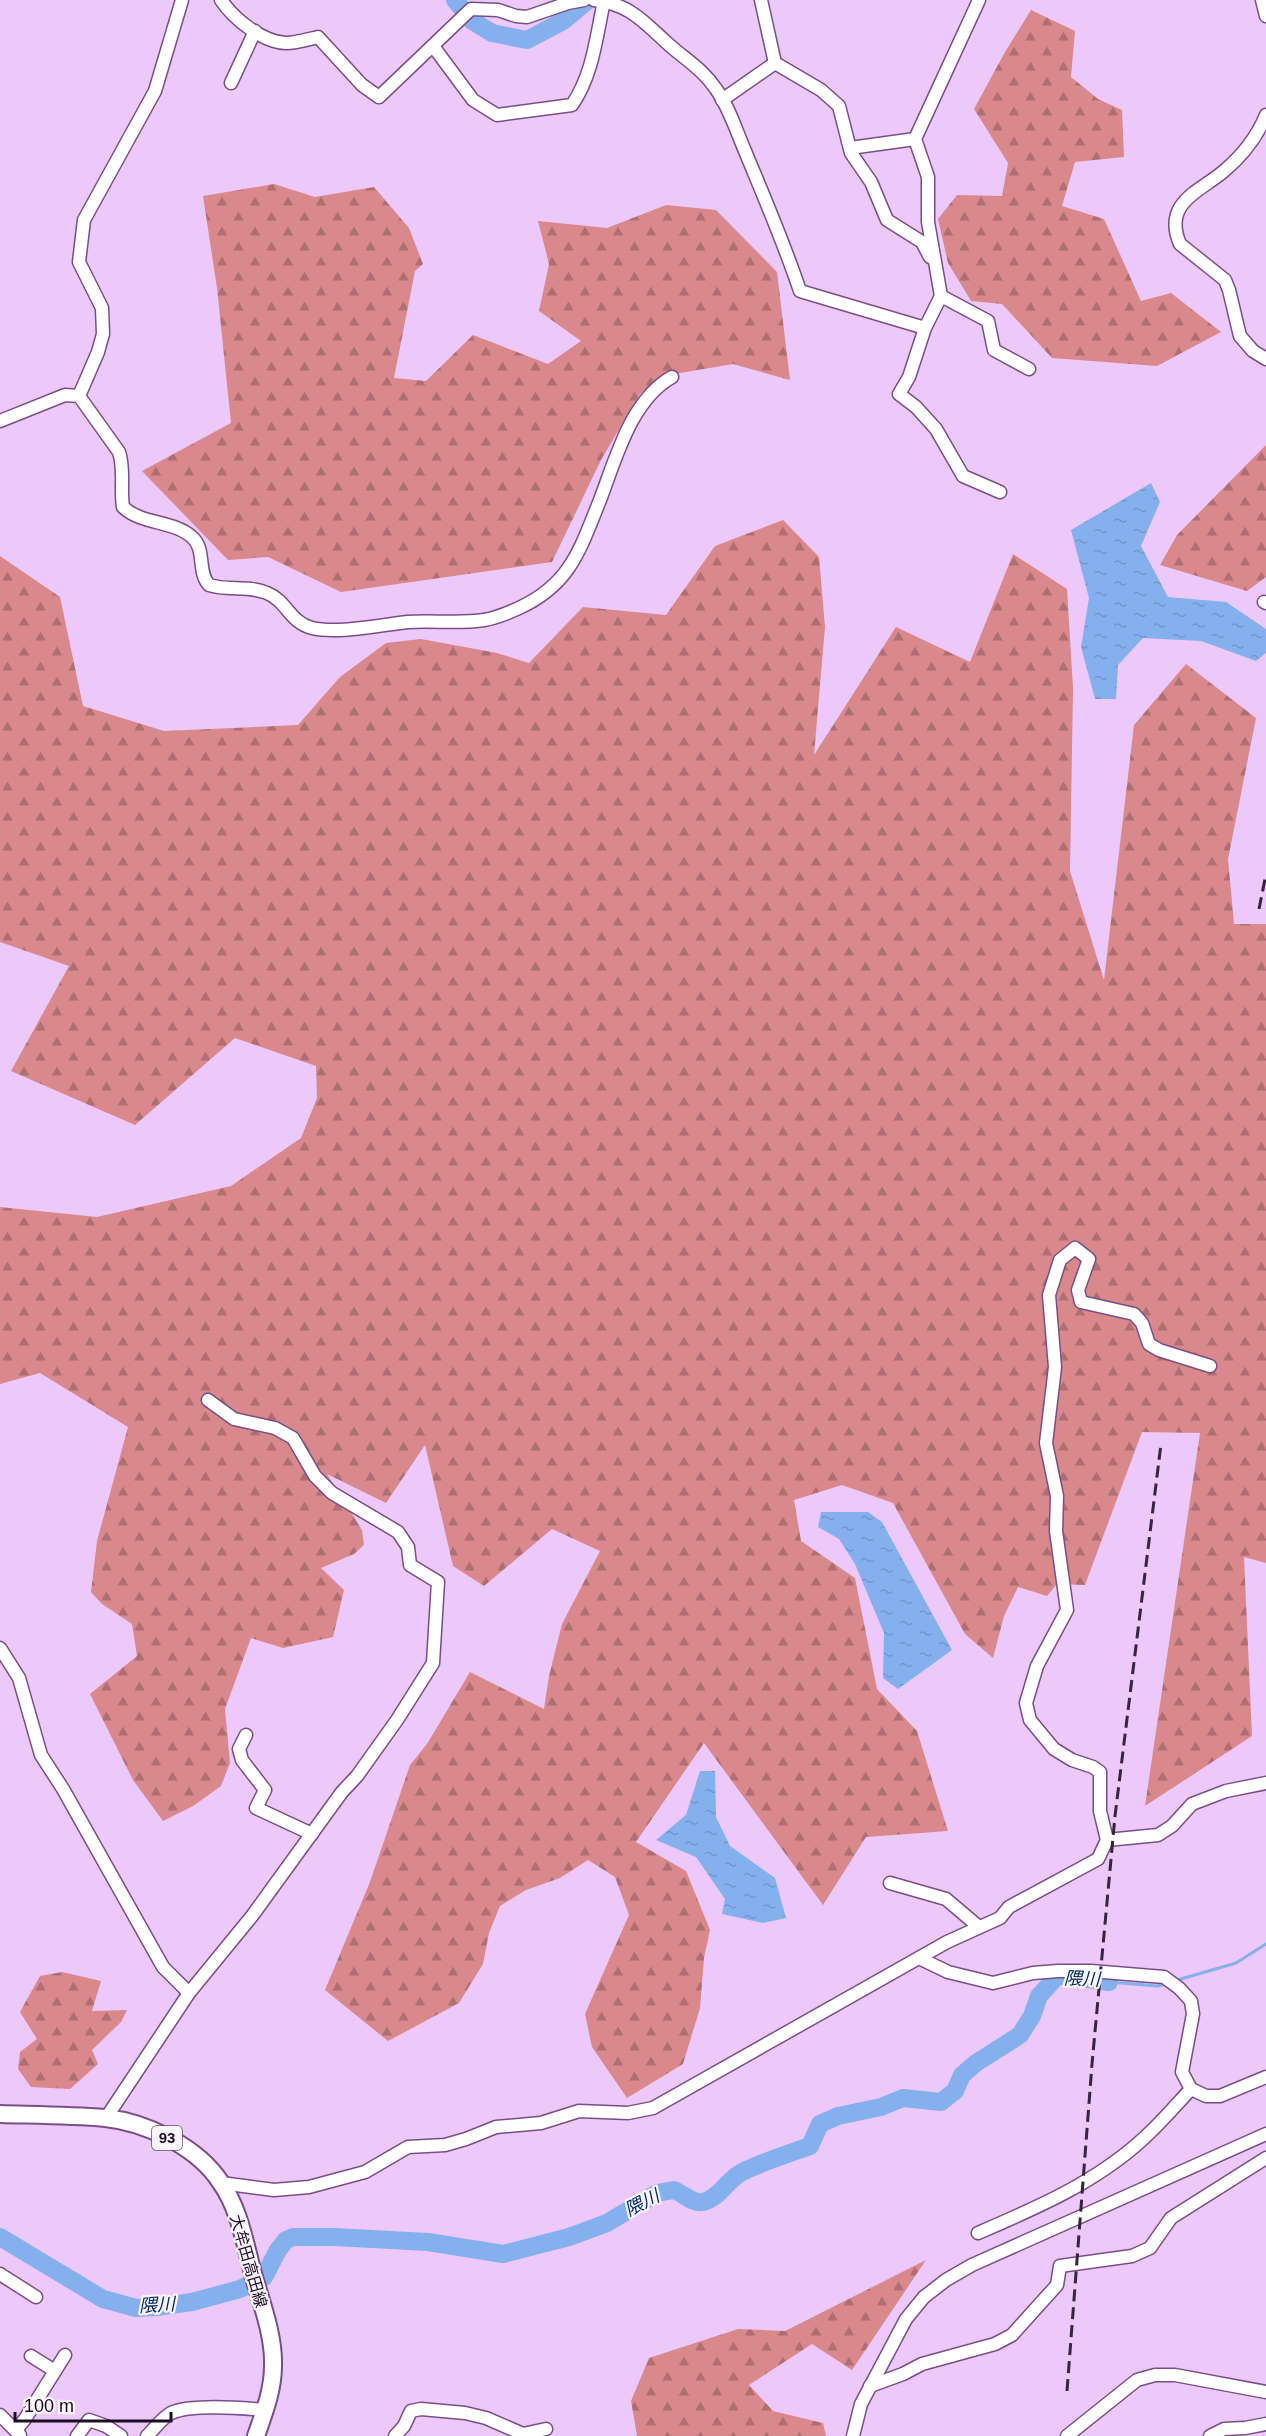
<svg xmlns="http://www.w3.org/2000/svg" width="1266" height="2436" viewBox="0 0 1266 2436" font-family="Helvetica,'Noto Sans JP',sans-serif">
<style>
.forest{fill:url(#forest-firs)}
.water{fill:url(#water-ripples)}
.lines{fill:none;stroke-linecap:round;stroke-linejoin:round}
.stream{stroke:#84b0ed;stroke-width:3}
.river{stroke:#84b0ed;stroke-width:18}
.minor-casing{stroke:#794e87;stroke-width:15}
.major-casing{stroke:#794e87;stroke-width:20}
.minor{stroke:#fff;stroke-width:12}
.major{stroke:#fff;stroke-width:16}
.rail{stroke:#37243f;stroke-width:3;stroke-dasharray:12 6;stroke-linecap:butt}
.labels{text-anchor:middle;stroke-width:4.5;stroke-linejoin:round;paint-order:stroke}
.shield{fill:#fbf6fd;stroke:#605264;stroke-width:1.5}
.shield-label{font-size:15px;font-weight:bold;fill:#1d0c23}
.street-label{font-size:16px;fill:#1d0c23;stroke:#fbf6fd}
.water-label{font-size:18px;font-style:italic;fill:#022c61;stroke:#fbf6fd}
</style>
<defs>
<pattern id="forest-firs" width="22" height="20" patternUnits="userSpaceOnUse" patternTransform="scale(1.5)"><rect width="22" height="20" fill="#d9888b"/><path d="M5 1l3.5 6h-7zM16 11l3.5 6h-7z" fill="#af6e71"/></pattern>
<pattern id="water-ripples" width="26" height="14" patternUnits="userSpaceOnUse" patternTransform="scale(1.5)"><rect width="26" height="14" fill="#84b0ed"/><path d="M2 4q2-2 4 0t4 0M15 11q2-2 4 0t4 0" fill="none" stroke="#7296cb"/></pattern>
</defs>
<rect width="100%" height="100%" fill="#edc8fb"/>
<g class="forest">
<path d="M1031,10L1075,31L1071,77L1098,99L1122,110L1124,157L1075,162L1062,206L1104,219L1141,301L1171,293L1221,332L1157,366L1052,358L1002,304L971,301L948,263L938,219L957,195L1002,196L1008,163L974,109L1005,52Z"/>
<path d="M274,184L315,197L374,187L409,228L423,264L415,271L394,378L426,381L473,335L548,364L581,341L539,311L549,264L538,221L607,228L666,205L716,210L777,272L790,380L733,364L680,373L654,383L640,394L601,460L552,562L341,592L268,557L228,560L142,471L231,423L217,288L203,196Z"/>
<path d="M1266,445V577L1247,591L1160,565L1177,535Z"/>
<path d="M783,520L819,557L825,627L814,755L896,627L970,662L1013,554L1067,589L1073,688L1070,871L1104,980L1134,725L1186,664L1256,718L1228,859L1234,924H1266V1563L1244,1557L1252,1736L1145,1806L1200,1433L1142,1432L1085,1585L1057,1584L1047,1596L1018,1587L1004,1616L993,1658L965,1634L893,1503L842,1485L794,1500L801,1541L855,1578L877,1689L917,1731L948,1831L866,1837L823,1905L704,1743L636,1842L686,1871L710,1930L704,1958L700,2008L683,2064L627,2098L592,2047L585,2014L629,1915L615,1877L588,1860L560,1878L526,1890L500,1906L489,1933L483,1964L459,2003L388,2041L325,1990L370,1882L410,1765L427,1744L470,1672L544,1709L549,1676L562,1624L600,1551L552,1529L484,1586L453,1566L425,1445L386,1503L327,1474L362,1530L364,1545L354,1554L321,1568L344,1590L333,1637L283,1648L251,1638L225,1709L230,1763L221,1786L193,1806L163,1821L133,1780L90,1694L137,1656L132,1624L102,1604L91,1592L97,1541L128,1427L40,1373L0,1384V1207L97,1217L231,1186L301,1138L317,1098L316,1066L235,1038L135,1125L11,1071L69,966L0,942V556L60,597L83,706L164,731L298,725L340,677L386,643L421,639L497,653L529,663L583,607L666,615L715,546Z"/>
<path d="M62,1972L101,1981L92,2011L127,2010L121,2022L92,2050L98,2064L70,2089L31,2087L18,2069L20,2052L37,2039L20,2012L40,1976Z"/>
<path d="M926,2260L852,2370L812,2344L749,2385L773,2411L823,2423L826,2436H637L631,2401L649,2358L738,2329L785,2331Z"/>
</g>
<g class="water">
<path d="M1151,483L1160,502L1141,546L1168,597L1226,602L1266,629V653L1256,661L1201,641L1143,638L1118,665L1116,699H1095L1081,647L1089,598L1071,530Z"/>
<path d="M821,1512H868L882,1522L952,1650L898,1689L883,1678L884,1633L855,1564L839,1539L818,1527Z"/>
<path d="M700,1771H715L716,1817L730,1846L775,1878L786,1918L763,1923L722,1914L725,1899L696,1857L656,1840L686,1815Z"/>
</g>
<g class="lines">
<g class="stream">
<path d="M1174,1981L1236,1963L1266,1944"/>
<path d="M1109,1982L1157,1986L1168,1984"/>
</g>
<g class="river">
<path d="M455,0L471,20L492,33L527,40L563,21L588,0"/>
<path d="M0,2237L103,2299L136,2308L156,2307L192,2302L240,2289L264,2277L278,2250L286,2240L293,2237H335L428,2242L503,2254L569,2237L607,2223L657,2193L674,2190C684,2194 693,2204 703,2202C720,2198 728,2178 744,2171C765,2161 788,2154 810,2146L820,2124L838,2116L881,2107L903,2098L941,2102L955,2091L962,2075L976,2063L1020,2035L1032,2016L1039,1996L1058,1975L1109,1982"/>
</g>
<defs>
<g id="minor">
<path d="M221,0C234,19 262,42 286,43C296,43 309,39 318,37L362,85L379,97L471,9L498,10L516,16L527,17L568,3L584,0"/>
<path d="M594,0C629,4 642,20 666,42C683,58 703,69 716,89C729,107 736,130 745,151C764,197 784,243 800,291L925,328"/>
<path d="M761,0L775,63L821,90L839,106L851,153L871,182L887,220L922,242L930,257"/>
<path d="M979,0L915,139L928,177V222L941,296L925,328L909,377L899,394L916,407L936,429L963,476L1000,492"/>
<path d="M1262,0L1266,16"/>
<path d="M433,46L473,100L497,115L572,105C593,74 596,38 604,1"/>
<path d="M231,83L255,31"/>
<path d="M722,100L775,63"/>
<path d="M1266,115C1257,137 1243,155 1224,171C1201,191 1162,202 1180,244L1225,280L1229,290L1240,336L1253,351L1266,359"/>
<path d="M850,148L915,139"/>
<path d="M941,296L988,321L994,350L1029,369"/>
<path d="M79,396L98,352L103,334L102,308L79,262L84,220L155,91L182,0"/>
<path d="M0,421L65,395L79,396L119,452C125,470 120,488 123,507C142,525 173,520 192,537C206,549 197,572 209,585C227,591 249,585 267,593C287,601 289,622 312,628C337,634 381,625 407,622C433,620 459,624 484,620C497,618 508,613 519,608C571,584 580,549 600,500C616,458 631,400 672,377"/>
<path d="M1264,602L1266,603"/>
<path d="M0,1648L19,1678L41,1755L63,1789L163,1967L189,1993"/>
<path d="M246,1735L239,1749L242,1760L265,1790L256,1808L312,1834"/>
<path d="M1107,1840L1158,1835L1172,1826L1192,1804L1226,1791L1266,1783"/>
<path d="M890,1883L946,1899L979,1927"/>
<path d="M919,1958L948,1972L993,1983L1033,1973L1058,1971H1091L1164,1977L1179,1988L1191,2001L1193,2014L1182,2072L1191,2089L1206,2096H1220L1266,2077"/>
<path d="M106,2118L189,1993L252,1916L342,1792L357,1776L397,1720L433,1663L438,1582L410,1565L408,1547L398,1532L332,1493L315,1476L293,1438L275,1428L234,1419L208,1400"/>
<path d="M221,2183L274,2190L309,2187L365,2172L408,2147L445,2145L466,2139L496,2127L541,2123L579,2111L628,2113L653,2108L947,1942L1000,1918L1009,1907L1098,1859L1107,1840L1100,1811V1772L1093,1767L1072,1760L1054,1749L1030,1720L1026,1703L1037,1666L1067,1610L1056,1531L1057,1496L1046,1443L1055,1367L1049,1295L1060,1260L1075,1248L1089,1259L1078,1290L1081,1302L1134,1314L1142,1323L1149,1344L1159,1350L1210,1366"/>
<path d="M978,2233C1036,2208 1095,2183 1143,2139C1160,2124 1175,2106 1191,2089"/>
<path d="M0,2274L36,2297"/>
<path d="M31,2356L55,2371"/>
<path d="M870,2386L903,2374L922,2364L995,2344L1012,2335L1057,2285L1060,2266L1132,2256L1150,2248L1171,2218L1266,2158"/>
<path d="M0,2415L20,2435"/>
<path d="M16,2430L25,2419L65,2355"/>
<path d="M77,2436L89,2420L106,2426L121,2436"/>
<path d="M147,2436C154,2429 162,2418 171,2413C190,2404 244,2408 266,2410"/>
<path d="M395,2436L404,2426L411,2411L421,2409L465,2413L486,2418L523,2434L546,2429"/>
<path d="M853,2436L861,2404L906,2319L924,2297L946,2280L972,2265L1266,2134"/>
<path d="M1067,2436L1137,2380L1155,2375H1175L1266,2392"/>
<path d="M1210,2436L1224,2429L1245,2428L1266,2424"/>
</g>
<path id="major" d="M0,2114C35,2115 70,2115 105,2118C146,2122 198,2147 221,2183C240,2210 245,2245 254,2277C262,2305 274,2336 273,2366C273,2390 264,2413 256,2436"/>
</defs>
<use href="#minor" class="minor-casing"/>
<use href="#major" class="major-casing"/>
<use href="#minor" class="minor"/>
<use href="#major" class="major"/>
<g class="rail">
<path d="M1259,909L1266,874"/>
<path d="M1067,2391L1092,2064L1115,1816L1161,1444"/>
</g>
</g>
<g class="labels">
<rect class="shield" x="152" y="2126" width="30" height="24" rx="4.5"/>
<g class="shield-label">
<text x="167" y="2143">93</text>
</g>
<g class="street-label">
<text transform="translate(249 2261) rotate(74)" y="6">大牟田高田線</text>
</g>
<g class="water-label">
<text transform="translate(1082 1979) rotate(2)" y="6">隈川</text>
<text transform="translate(642 2203) rotate(-27)" y="6">隈川</text>
<text transform="translate(157 2305) rotate(-3)" y="6">隈川</text>
</g>
</g>
<path d="M15 2412v9h156v-9" fill="none" stroke="#1d0c23" stroke-width="3"/>
<text x="24" y="2412" font-size="18" fill="#1d0c23" stroke="#fbf6fd" stroke-width="4.5" paint-order="stroke">100 m</text>
</svg>
